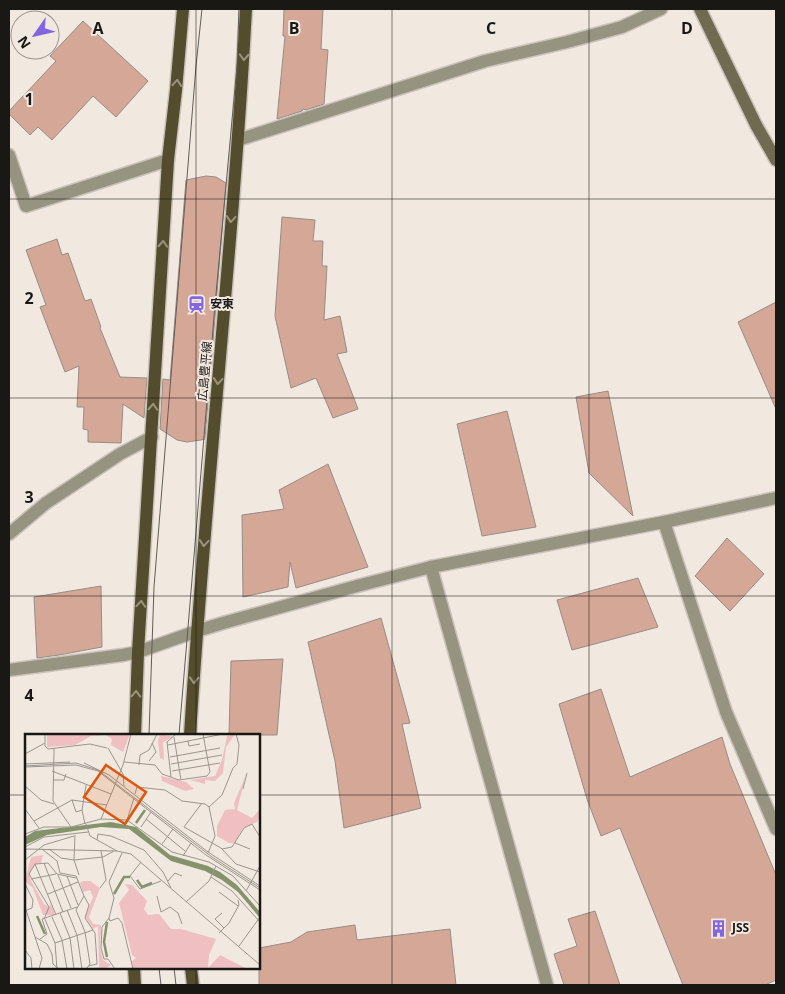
<svg xmlns="http://www.w3.org/2000/svg" width="785" height="994" viewBox="0 0 785 994" font-family="'Open Sans','Noto Sans JP',sans-serif">
<style>
.building{fill:#d4a796;stroke:#978c88}
.lines{fill:none;stroke-linecap:round;stroke-linejoin:round}
.street-casing{stroke:#cac3bb;stroke-width:15}
.secondary-casing{stroke:#cac3bb;stroke-width:15}
.primary-casing{stroke:#cac3bb;stroke-width:15}
.street{stroke:#979381;stroke-width:12}
.secondary{stroke:#706a50;stroke-width:12}
.primary{stroke:#544d2d;stroke-width:12}
.tram{stroke:#615d58;stroke-width:1}
.oneway{stroke:#9b937e}
.grid{fill:none;stroke:#1a1815;stroke-width:1;stroke-opacity:0.55}
.labels{text-anchor:middle;stroke-width:4;stroke-linejoin:round;paint-order:stroke}
.poi-label{font-size:12px;font-weight:bold;fill:#1a1815;stroke:#f1e9e0;text-anchor:start}
.street-label{font-size:12px;fill:#1a1815;stroke:#f1e9e0}
.inset-river{fill:none;stroke:#84936c;stroke-width:2.5}
.inset-road{fill:none;stroke:#9b958f;stroke-width:1}
.view{fill:#de560c;fill-opacity:0.15;stroke:#de560c;stroke-width:2.5}
.inset-edge{fill:none;stroke:#1a1815;stroke-width:2.5}
.grid-label{font-size:16px;text-anchor:middle;font-weight:bold;fill:#1a1815;stroke:#f1e9e0;stroke-width:4;stroke-linejoin:round;paint-order:stroke}
</style>
<rect width="100%" height="100%" fill="#f1e9e0"/>
<g class="building">
<path d="M284,9H323L321,49L328,50L324,104L306,110L303,109L302,111L277,119L285,36H283Z"/>
<path d="M83,21L148,81L116,117L93,96L52,140L38,127L30,135L9,114V111L56,61L50,56Z"/>
<path d="M206,176L216,177L226,183L205,439L201,440L187,442L177,440L160,429L163,379L170,380L186,180Z"/>
<path d="M282,217L315,220L313,241H323L322,266H327L324,320L340,316L347,352L337,354L358,409L333,418L316,378L291,388L275,316Z"/>
<path d="M57,239L62,255L68,253L85,301L91,299L101,327L100,328L120,377L147,378L144,418L123,404L121,443L88,442V430L83,429L84,407H77L79,366L65,372L40,307L46,305L26,250Z"/>
<path d="M776,302V409L738,322Z"/>
<path d="M608,391L633,516L589,473L576,397Z"/>
<path d="M507,411L536,527L482,536L457,424Z"/>
<path d="M328,464L368,567L296,588L290,562L288,587L243,597L242,515L284,509L279,490Z"/>
<path d="M727,538L764,574L730,611L695,576Z"/>
<path d="M638,578L658,627L572,650L557,600Z"/>
<path d="M101,586L102,647L59,655L37,658L34,597Z"/>
<path d="M381,618L410,723L402,724L421,808L344,828L335,761L308,642Z"/>
<path d="M283,659L277,735H229L231,661Z"/>
<path d="M601,689L630,777L722,737L730,764L776,875V980L765,985H683L620,828L601,836L587,799L559,704Z"/>
<path d="M595,911L620,985H564L554,954L577,946L568,919Z"/>
<path d="M355,925L357,940L450,929L456,985H259V948L291,942L307,932Z"/>
</g>
<g class="lines">
<defs>
<g id="street">
<path d="M238,140L485,61L567,42L622,27L661,9"/>
<path d="M9,155L26,206L168,160"/>
<path d="M664,522L726,712L776,829"/>
<path d="M9,534L46,503L120,454L152,437"/>
<path d="M431,567L547,985"/>
<path d="M9,670L123,655L138,652L197,631L223,623L357,586L431,567L664,522L776,498"/>
</g>
<path id="secondary" d="M700,9L756,125L776,160"/>
<g id="primary">
<path d="M135,735L138,652L168,160L176,90L183,9"/>
<path d="M190,735C205,493 233,251 246,9"/>
<path d="M134,968L135,985"/>
<path d="M191,968L193,985"/>
</g>
</defs>
<use href="#street" class="street-casing"/>
<use href="#secondary" class="secondary-casing"/>
<use href="#primary" class="primary-casing"/>
<use href="#street" class="street"/>
<use href="#secondary" class="secondary"/>
<use href="#primary" class="primary"/>
<g class="tram">
<path d="M149,735L154,587L196,66L202,9"/>
<path d="M179,735L215,305L237,66L239,9"/>
<path d="M159,968L161,985"/>
<path d="M174,968L176,985"/>
</g>
</g>
<defs><path id="oneway-chevron" d="M-2-3.5L2.5 0L-2 3.5" fill="none" stroke-width="1.6" stroke-linecap="round" stroke-linejoin="round" transform="scale(1.25)"/></defs>
<g class="oneway">
<use href="#oneway-chevron" transform="translate(244 57) rotate(93)"/>
<use href="#oneway-chevron" transform="translate(177 83) rotate(-85)"/>
<use href="#oneway-chevron" transform="translate(231 219) rotate(95)"/>
<use href="#oneway-chevron" transform="translate(163 244) rotate(-87)"/>
<use href="#oneway-chevron" transform="translate(218 381) rotate(95)"/>
<use href="#oneway-chevron" transform="translate(153 407) rotate(-87)"/>
<use href="#oneway-chevron" transform="translate(204 543) rotate(95)"/>
<use href="#oneway-chevron" transform="translate(141 604) rotate(-86)"/>
<use href="#oneway-chevron" transform="translate(194 680) rotate(93)"/>
<use href="#oneway-chevron" transform="translate(136 694) rotate(-88)"/>
</g>
<path class="grid" d="M196,9V735M392,9V985M589,9V985M9,199H776M9,398H776M9,596H776M9,795H26M259,795H776M196,968V985"/>
<defs>
<symbol id="station-bare" viewBox="-9 -9 18 18"><path d="M-3-6H3Q5-6 5-4V2Q5 4 3 4L4.5 6H3L1.5 4h-3L-3 6H-4.5L-3 4Q-5 4-5 2V-4Q-5-6-3-6ZM-3.5-4v3h7v-3ZM-3.5 1v1.5H-2V1ZM2 1v1.5H3.5V1Z" fill="#8365e0" stroke="#f1e9e0" stroke-width="2.5" paint-order="stroke"/></symbol>
<symbol id="building-bare" viewBox="-9 -9 18 18"><path d="M-4-6H4V6H1V3H-1V6H-4ZM-2.5-4.3h1.7v1.8h-1.7ZM.8-4.3h1.7v1.8H.8ZM-2.5-1h1.7V.8h-1.7ZM.8-1h1.7V.8H.8Z" fill="#8365e0" stroke="#f1e9e0" stroke-width="2.5" paint-order="stroke"/></symbol>
</defs>
<g fill-rule="evenodd">
<use href="#station-bare" x="184" y="292" width="25" height="25"/>
<use href="#building-bare" x="706" y="916" width="25" height="25"/>
</g>
<g class="labels">
<g class="poi-label">
<text x="210" y="308">安東</text>
<text x="732" y="932">JSS</text>
</g>
<g class="street-label">
<text transform="translate(205 371) rotate(-85)" y="4">広島豊平線</text>
</g>
</g>
<g transform="translate(25 734)">
<rect width="235" height="235" fill="#f1e9e0"/>
<path d="M22,0H105L98,18L86,11L87,5L81,1L66,2L50,11L22,13ZM135,0L148,3L138,8L139,26L135,24L133,7ZM210,0L201,13L198,39L190,47L180,46V50L165,46L190,42L197,26L202,2ZM221,41L212,76L227,84L235,75V83L232,88L218,94L210,109H204L192,102V92L200,76L210,75L209,69ZM136,42L161,48L169,55L160,57L137,47ZM18,121L16,129L10,130L5,138V145L19,170L24,173L26,170L30,181H18L8,154L0,147L6,123ZM58,147H65L75,154L64,183L68,190L76,191L75,214L78,226L86,231L80,235H65L74,233L73,192L68,195L60,182L68,163L65,156L58,158L55,149ZM100,150L107,151L122,167L119,175L123,181L134,180L146,195H156L191,205L184,221L183,234L195,221L222,235H108L107,227L111,224L107,221L94,169L104,156Z" fill="#efbfc2"/>
<path d="M86,88L111,93L145,121L183,132L195,138L212,151L235,178V184L213,158L197,146L180,137L146,127L104,95L76,93L22,101L0,111V103L10,97Z" fill="#84936c"/>
<path class="inset-river" d="M111,89L120,76M112,146L117,153L127,149M89,160L99,143H105M12,182L20,200M82,223L79,208L82,188"/>
<path class="inset-road" d="M20,0V12L23,15L65,10L82,14M149,3L156,46M163,7L164,12L175,10M143,11L198,0M83,14L98,40L99,52M29,15L28,67L46,93M0,20L20,9M145,23L195,14M124,27L131,18L127,9M99,28L130,31L137,40L154,46L182,42L185,38L178,0M59,29L84,41L183,118L235,152M0,30L45,28M146,30L197,21M114,31L115,21L124,16L132,0M0,32L51,29L73,36L187,123L235,154M0,33L51,31L73,37L181,121L235,156M27,37L86,60M147,37L195,29M146,43L142,8L151,0M28,46H39L41,40M0,52L16,66L29,70M218,55L222,39M110,60L112,53L140,56L157,67L180,70L184,73M47,66L51,78L57,76M177,69L159,93L196,114L211,130L235,138M184,73L197,61L208,34L212,30L214,11L211,0M0,75L14,94M76,85L98,31L106,0M121,85L160,117M102,86L109,64M9,87L47,66L82,71M60,90L57,76L61,51M61,90L65,102L92,117M116,93L126,78M0,100L19,93H46L76,85L102,86L147,118L184,128L208,142L235,172M50,101L49,126L54,141M72,106L73,100L86,102L119,116L138,138L146,154M210,109L225,115M137,110L148,95M0,113L19,103L63,98M0,115L92,117L106,120L235,231M17,115L32,127L35,139L51,142L59,162L51,176L60,198L65,230L61,235M24,115L36,124L49,126L78,123L89,117M197,115L207,113L219,94L227,90L235,103M97,119L84,148L89,164L84,184L85,187L93,184L97,189L108,235M183,119L190,102L184,73M158,122L166,109M0,126L19,111L49,102M116,128L105,142L115,155L136,147M19,129L38,178M10,130L31,181M33,141L46,174M42,142L53,171M186,143L207,157L235,188M6,145L31,140M143,147L150,139L157,142M0,150L8,166L7,174L2,176M75,154L81,146L76,117M221,157L235,132M194,158L213,172M23,160L53,148M59,162L64,171L60,184L70,199L71,214L72,230L63,232M132,162L136,178L145,173L153,179L157,190M161,168L184,147L191,132M0,173L17,224L14,235M42,176L52,201L57,235M35,179L45,204L49,235M197,179L190,185L199,194M19,183L30,209L32,235M20,183L24,173L4,140L10,130L23,129L32,140L51,144M27,183L37,206L42,235M84,184L77,193L76,214L79,225H83L90,235M194,199L204,189L214,171L213,166M10,203L22,210L27,220L28,230L34,235M15,205L22,200L17,185L52,173M30,209L68,196M214,212L235,183M0,216L6,224L7,235"/>
<path class="view" d="M81,31L121,58L100,90L59,63Z"/>
<rect width="235" height="235" class="inset-edge"/>
</g>
<g class="grid-label">
<text x="98" y="34">A</text>
<text x="294" y="34">B</text>
<text x="491" y="34">C</text>
<text x="687" y="34">D</text>
<text x="29" y="105">1</text>
<text x="29" y="304">2</text>
<text x="29" y="503">3</text>
<text x="29" y="701">4</text>
</g>
<rect width="785" height="994" fill="none" stroke="#1a1815" stroke-width="20"/>
<g transform="translate(35 35) rotate(236)"><circle r="24" fill="#f1e9e0" stroke="#9b958f"/>
<path d="M0-4L9 19L0 12L-9 19Z" fill="#8365e0"/>
<text y="-8" font-size="14" font-weight="bold" text-anchor="middle" fill="#1a1815">N</text>
</g>
</svg>
